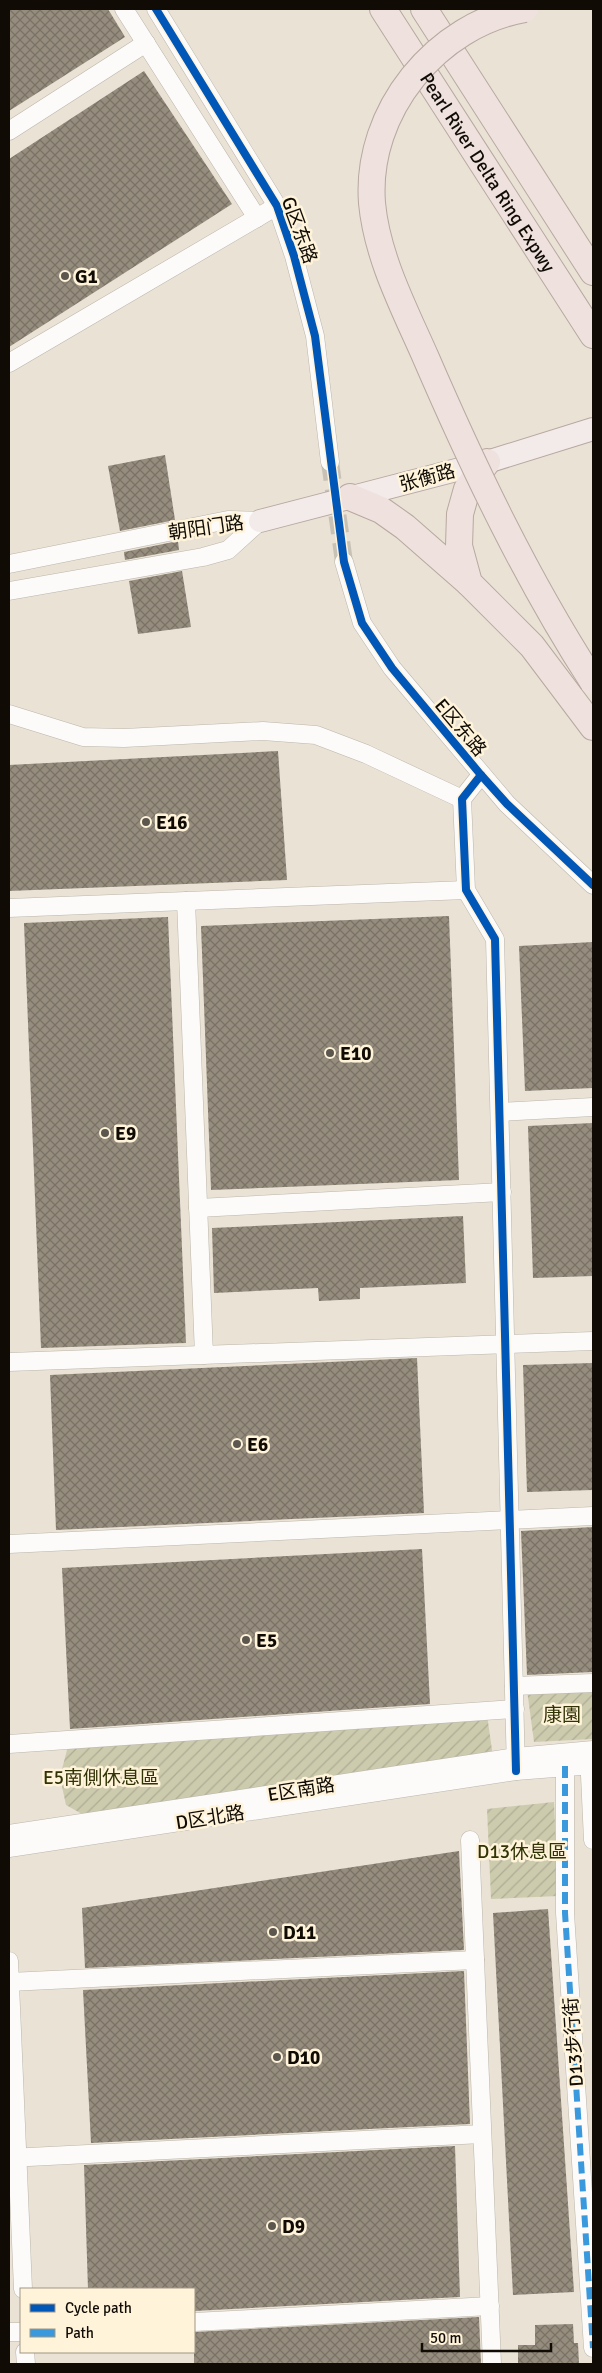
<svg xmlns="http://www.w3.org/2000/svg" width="602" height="2373" viewBox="0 0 602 2373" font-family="Signika,'Noto Sans SC',sans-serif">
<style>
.garden{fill:url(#garden-furrows)}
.building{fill:url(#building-cross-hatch)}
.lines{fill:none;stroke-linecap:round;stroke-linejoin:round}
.minor-tunnel{stroke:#c8c2b6;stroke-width:18;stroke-dasharray:18 9;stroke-linecap:butt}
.minor-casing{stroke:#bbb6ac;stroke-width:19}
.major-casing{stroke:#b8a8a0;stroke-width:24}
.highway-casing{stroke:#b8a8a0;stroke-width:28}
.minor{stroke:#fcfbf9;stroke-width:18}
.major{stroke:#f3ebe9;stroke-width:22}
.highway{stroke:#eee1de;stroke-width:26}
.highway-bridge-casing{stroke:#b8a8a0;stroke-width:28;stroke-linecap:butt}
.highway-bridge{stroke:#eee1de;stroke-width:26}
.quiet{stroke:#3a99dd;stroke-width:6;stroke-dasharray:12 6;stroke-linecap:butt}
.cycleway-casing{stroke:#fff3da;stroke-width:11}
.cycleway{stroke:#0057b8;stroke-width:8}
.poi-dot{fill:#5c574e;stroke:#fff3da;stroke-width:2}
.labels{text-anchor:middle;stroke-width:5;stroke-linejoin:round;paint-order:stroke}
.street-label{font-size:19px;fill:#100c05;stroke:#fff3da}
.poi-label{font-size:19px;font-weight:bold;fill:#100c05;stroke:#fff3da;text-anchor:start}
.park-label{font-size:19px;fill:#303304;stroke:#fff3da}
</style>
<defs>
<pattern id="garden-furrows" width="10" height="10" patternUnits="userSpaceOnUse" patternTransform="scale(1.25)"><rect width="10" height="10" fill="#cccbae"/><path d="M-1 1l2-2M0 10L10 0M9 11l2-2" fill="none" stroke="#aead94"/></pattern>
<pattern id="building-cross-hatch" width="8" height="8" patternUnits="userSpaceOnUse" patternTransform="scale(1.25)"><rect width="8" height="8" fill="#968d7e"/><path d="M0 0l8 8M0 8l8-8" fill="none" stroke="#797265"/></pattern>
</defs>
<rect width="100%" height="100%" fill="#e9e2d5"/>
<g class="garden">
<path d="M593,1686V1739L534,1742L527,1690Z"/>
<path d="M487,1715L493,1757L82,1814L66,1805L60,1777L68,1746Z"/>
<path d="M554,1802L558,1896L491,1899L487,1809Z"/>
</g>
<g class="building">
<path d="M9,9H108L125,37L9,111Z"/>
<path d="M144,71L232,204L9,347V159Z"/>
<path d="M165,455L175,520L120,531L108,466Z"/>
<path d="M178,541L179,550L125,560L124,552Z"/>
<path d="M182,571L191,627L138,634L129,581Z"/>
<path d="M278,751L287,880L9,891V765Z"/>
<path d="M449,916L459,1180L211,1190L201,926Z"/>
<path d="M168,917L186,1343L41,1348L24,923Z"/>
<path d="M593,942V1088L525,1091L519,946Z"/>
<path d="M593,1123V1276L533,1278L528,1126Z"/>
<path d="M463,1216L466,1283L360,1288V1299L319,1301L318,1288L214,1293L212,1228Z"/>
<path d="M417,1358L424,1513L56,1530L50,1375Z"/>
<path d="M593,1363V1490L527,1492L523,1365Z"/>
<path d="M593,1527V1672L527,1675L521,1531Z"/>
<path d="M422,1549L430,1704L70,1729L62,1568Z"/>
<path d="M459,1851L464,1950L85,1968L82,1908Z"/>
<path d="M548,1909L574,2292L513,2295L493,1913Z"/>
<path d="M464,1971L470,2124L91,2143L83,1990Z"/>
<path d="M455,2146L460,2297L194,2311V2289H88L84,2165Z"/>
<path d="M479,2317L481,2364H194V2332Z"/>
<path d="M573,2324L574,2343H578L579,2364H518V2345H535V2325Z"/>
</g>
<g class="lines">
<path class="minor-tunnel" d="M330,462L344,562"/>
<defs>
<g id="minor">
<path d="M124,9L257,218"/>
<path d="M156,9L277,206L294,256L315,336L330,462"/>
<path d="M9,131L146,43"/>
<path d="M9,363L277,206"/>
<path d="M344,562L362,623L392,668L507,804L593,885"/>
<path d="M9,564L228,520L260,521"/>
<path d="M9,591L203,557L228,550L260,521"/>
<path d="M9,714L83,737L124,738L263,731L316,735L366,754L462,799"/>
<path d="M481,775L462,799L466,890L495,939L516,1771"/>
<path d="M186,901L204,1355"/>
<path d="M9,908L466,890"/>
<path d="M500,1112L593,1107"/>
<path d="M198,1208L502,1192"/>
<path d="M9,1362L593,1341"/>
<path d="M9,1544L593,1516"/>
<path d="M514,1686L593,1683"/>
<path d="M9,1744L515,1709"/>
<path d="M589,1754L593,1840"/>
<path d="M565,1766V1913L593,2348"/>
<path d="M9,1834L516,1757L593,1750"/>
<path d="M470,1840L492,2364"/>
<path d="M9,1848L516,1771L593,1765"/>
<path d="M9,1961L23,2289"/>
<path d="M9,1982L475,1960"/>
<path d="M9,2158L482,2134"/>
<path d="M194,2322L490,2306"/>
<path d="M9,2332H21"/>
<path d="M25,2352L26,2364"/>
</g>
<path id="major" d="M260,521L487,462L593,429"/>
<g id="highway">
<path id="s1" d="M383,9L593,335"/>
<path d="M424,9L593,272"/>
<path d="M487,462L467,489L460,514L459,546L469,583L532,646L593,727"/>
<path d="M350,497L381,510L405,527L469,583"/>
</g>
</defs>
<use href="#minor" class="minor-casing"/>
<use href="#major" class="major-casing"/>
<use href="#highway" class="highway-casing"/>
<use href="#minor" class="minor"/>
<use href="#major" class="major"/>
<use href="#highway" class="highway"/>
<defs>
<path id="highway-bridge" d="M525,9C437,24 365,111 372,203C377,257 404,308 426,358C474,469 527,580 593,682"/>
</defs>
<use href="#highway-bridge" class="highway-bridge-casing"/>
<use href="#highway-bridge" class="highway-bridge"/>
<path class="quiet" d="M565,1766V1913L593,2348"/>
<defs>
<g id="cycleway">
<path d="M156,9L277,206L294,256L315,336L344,562L362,623L392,668L481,775L507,804L593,885"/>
<path d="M481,775L462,799L466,890L495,939L516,1771"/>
</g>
</defs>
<use href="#cycleway" class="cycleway-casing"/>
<use href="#cycleway" class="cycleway"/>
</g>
<g class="poi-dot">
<circle cx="65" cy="276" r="5"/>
<circle cx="146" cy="822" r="5"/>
<circle cx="330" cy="1053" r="5"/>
<circle cx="105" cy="1133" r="5"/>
<circle cx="237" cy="1444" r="5"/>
<circle cx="246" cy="1640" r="5"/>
<circle cx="273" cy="1932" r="5"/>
<circle cx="277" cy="2057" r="5"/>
<circle cx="272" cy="2226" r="5"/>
</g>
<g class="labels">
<g class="street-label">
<text dy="7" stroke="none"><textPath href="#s1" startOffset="194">Pearl River Delta Ring Expwy</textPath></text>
<text transform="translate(300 230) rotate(70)" y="7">G区东路</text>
<text transform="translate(427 477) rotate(-15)" y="7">张衡路</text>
<text transform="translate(206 527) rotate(-8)" y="7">朝阳门路</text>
<text transform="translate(461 727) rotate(50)" y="7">E区东路</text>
<text transform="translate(301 1789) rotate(-9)" y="7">E区南路</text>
<text transform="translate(210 1817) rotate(-9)" y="7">D区北路</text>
<text transform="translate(573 2042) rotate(-94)" y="7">D13步行街</text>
</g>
<g class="poi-label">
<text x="75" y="283">G1</text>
<text x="156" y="829">E16</text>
<text x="340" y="1060">E10</text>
<text x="115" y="1140">E9</text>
<text x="247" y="1451">E6</text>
<text x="256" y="1647">E5</text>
<text x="283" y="1939">D11</text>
<text x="287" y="2064">D10</text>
<text x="282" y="2233">D9</text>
</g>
<g class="park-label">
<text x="562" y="1721">康園</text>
<text x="101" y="1784">E5南側休息區</text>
<text x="522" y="1858">D13休息區</text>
</g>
</g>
<rect width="602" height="2373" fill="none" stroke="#100c05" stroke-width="20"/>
<rect x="20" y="2288" width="175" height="65" fill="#fff3da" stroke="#9f9785"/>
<rect x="30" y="2304" width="25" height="8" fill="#0057b8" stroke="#9f9785"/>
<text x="65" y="2313" font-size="15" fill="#100c05">Cycle path</text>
<rect x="30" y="2329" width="25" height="8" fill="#3a99dd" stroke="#9f9785"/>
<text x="65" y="2338" font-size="15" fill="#100c05">Path</text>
<path d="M422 2343v8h129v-8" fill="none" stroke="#100c05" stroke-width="2.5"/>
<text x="430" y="2343" font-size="15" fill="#100c05" stroke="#fff3da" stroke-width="4" paint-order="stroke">50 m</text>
</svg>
